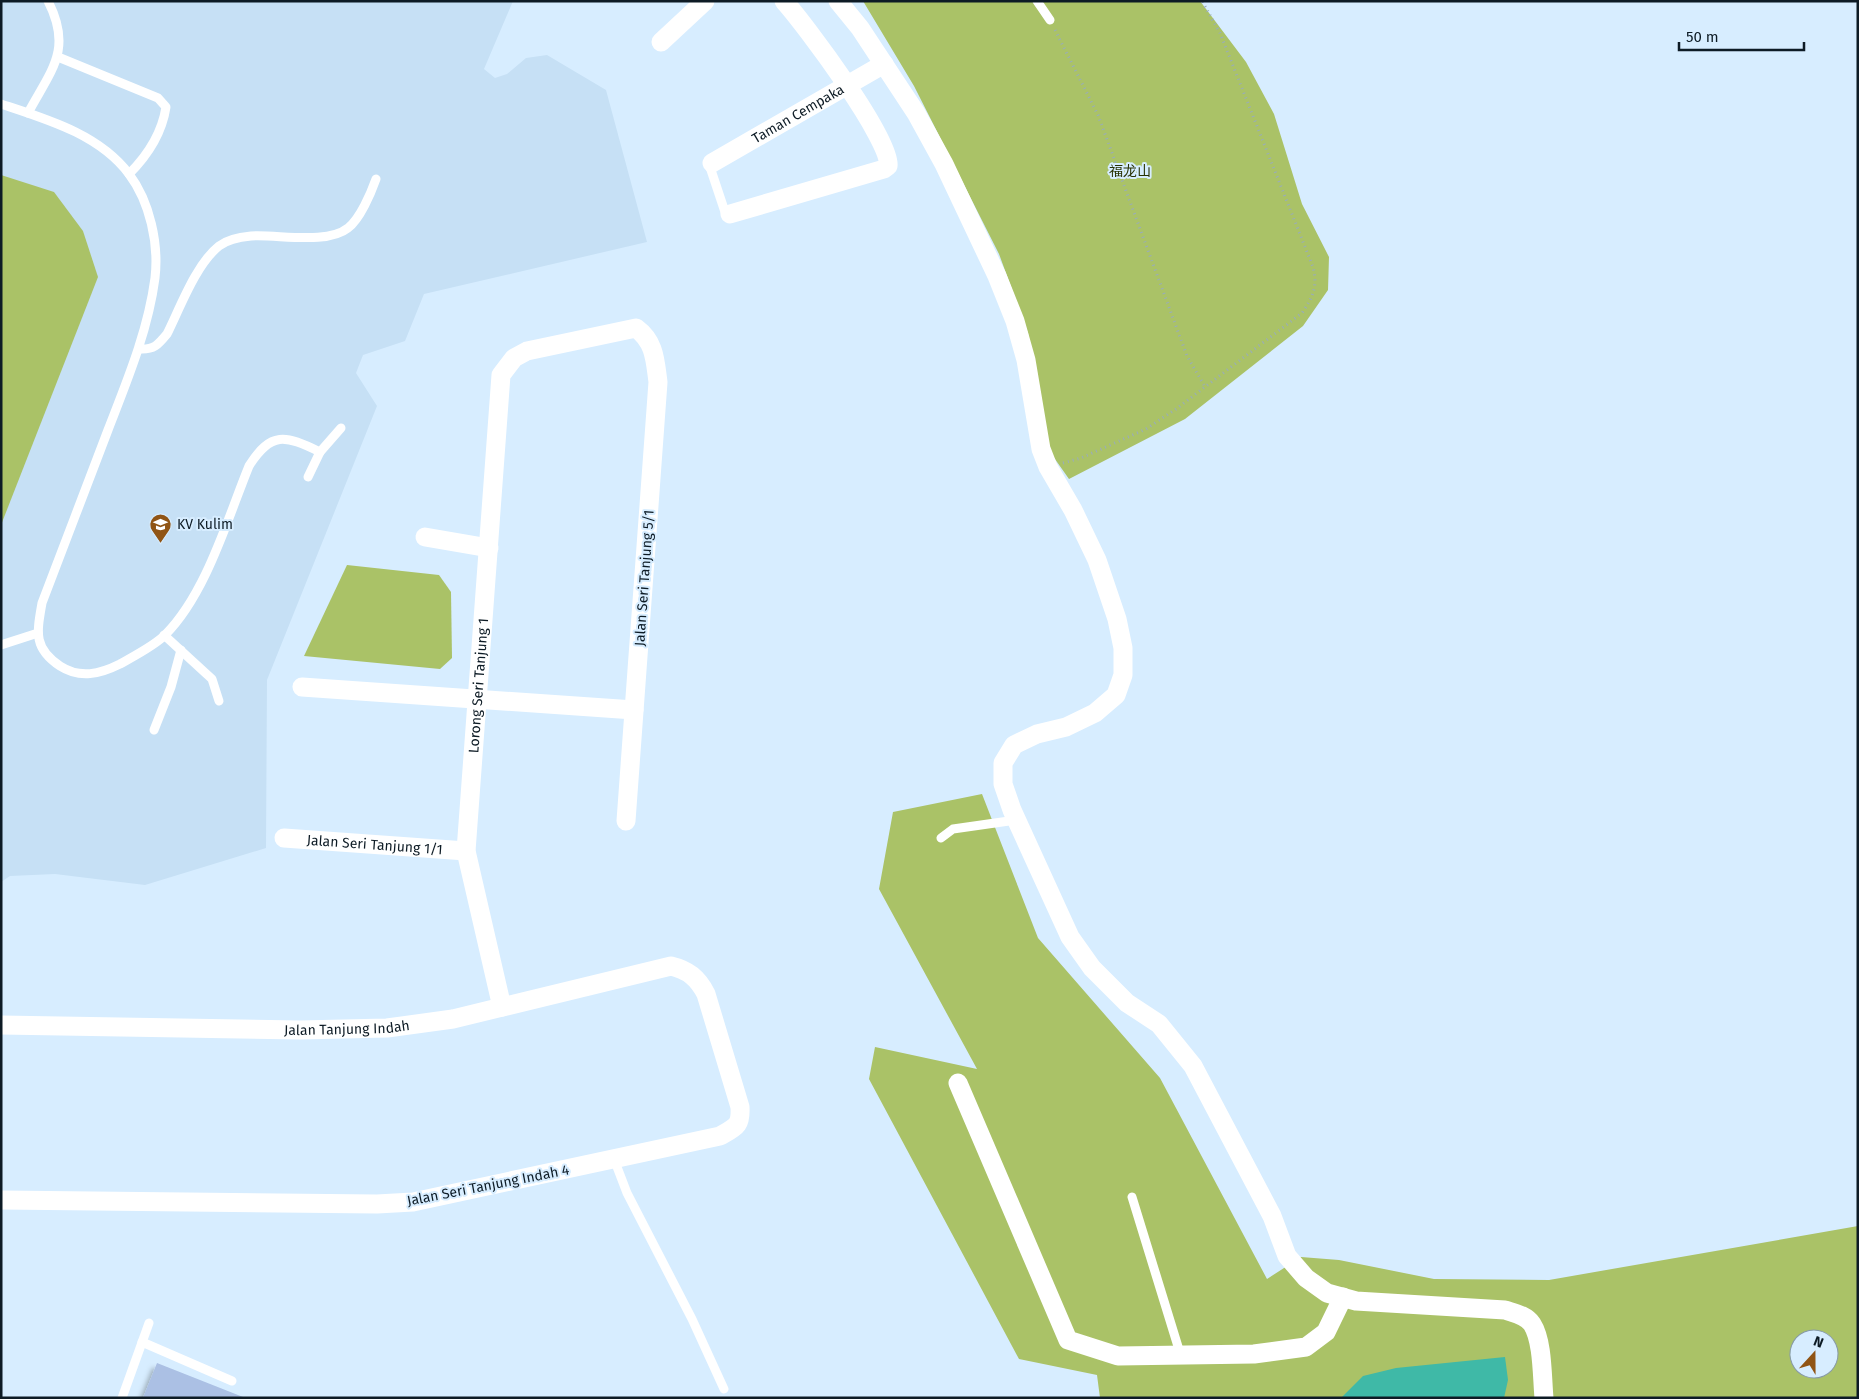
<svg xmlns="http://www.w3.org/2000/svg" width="1859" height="1399" viewBox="0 0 1859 1399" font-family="'Fira Sans','Noto Sans SC',sans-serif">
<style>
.built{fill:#c6e0f5}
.green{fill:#aac267;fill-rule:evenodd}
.water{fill:#3fb9a7}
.building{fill:#abc0e4;filter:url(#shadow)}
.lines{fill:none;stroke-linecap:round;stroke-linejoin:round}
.path{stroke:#99acbc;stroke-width:3;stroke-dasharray:1 4;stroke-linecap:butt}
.service{stroke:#fff;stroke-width:9}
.minor{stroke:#fff;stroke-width:19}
.labels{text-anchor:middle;stroke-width:4;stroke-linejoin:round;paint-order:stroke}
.street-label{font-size:14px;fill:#0d1b25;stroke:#d7edff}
.park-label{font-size:14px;fill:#283204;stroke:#d7edff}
.poi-label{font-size:14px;fill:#0d1b25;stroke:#d7edff;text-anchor:start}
</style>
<defs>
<filter id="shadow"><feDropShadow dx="-4.5" dy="4.5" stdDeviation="2.5" flood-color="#0004"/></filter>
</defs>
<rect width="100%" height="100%" fill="#d7edff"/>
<path class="built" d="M1,1H513L484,69L495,78L507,74L526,58L547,55L606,90L647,242L424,294L405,341L363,355L356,373L377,406L267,680L266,848L145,885L55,874L10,876L1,882Z"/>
<g class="green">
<path d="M863,1H1200L1246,62L1274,114L1302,204L1329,257L1328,290L1303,326L1185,419L1069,479L1050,452L1028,333L999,254L914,86Z"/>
<path d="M1,175L54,192L83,231L98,277L1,525Z"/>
<path d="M347,565L439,575L451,592L452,658L440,669L304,656Z"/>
<path d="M982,794L1038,938L1160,1078L1267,1279L1301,1257L1339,1260L1434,1279L1549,1280L1858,1226V1398H1100L1097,1375L1019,1359L869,1079L875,1047L977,1069L879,889L893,812ZM1799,1339H1829V1369H1799Z"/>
</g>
<path class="water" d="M1505,1357L1508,1380L1504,1398H1341L1363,1376L1396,1368Z"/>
<path class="building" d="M157,1363L243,1397V1398H143Z"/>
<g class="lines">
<g class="path">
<path d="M1055,30L1098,115L1187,356L1204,385"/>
<path d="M1063,463L1081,458L1146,429L1176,409L1302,313C1313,297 1318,286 1313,267L1220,33L1202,1"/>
</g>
<g class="service">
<path d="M1037,1L1050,20"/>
<path d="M58,57L158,98L166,107C162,133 147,156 129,174"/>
<path d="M1,104C46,119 99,134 129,174C150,202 159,244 155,278C148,331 127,381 108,430C86,488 64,545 42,603C37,632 33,648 60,666C80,679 100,674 120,664C134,656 154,646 165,635C206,594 227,520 249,466C271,431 285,435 320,452"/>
<path d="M28,113C51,70 73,50 48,1"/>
<path d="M712,163L711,170L725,212L730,214"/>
<path d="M139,349C154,350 158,345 167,334C180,308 196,264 219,246C228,239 240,237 251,236C277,234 327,245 348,228C360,219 371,193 376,179"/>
<path d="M308,477L320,452L341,428"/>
<path d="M164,635L212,679L219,701"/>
<path d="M1,645L38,633"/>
<path d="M154,730L171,687L181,650"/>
<path d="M941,838L953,829L1016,820"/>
<path d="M614,1159L627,1193L692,1319L724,1389"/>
<path d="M1132,1197L1180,1353"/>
<path d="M142,1342L232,1381"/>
<path d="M122,1398L149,1323"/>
</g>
<g class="minor">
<path d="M838,1L860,28L916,113L944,164L997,276L1015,321L1026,360L1041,449L1048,467L1073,510L1097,560L1117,619L1123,648V675L1116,695L1095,713L1066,727L1037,734L1014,745L1003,763V784L1012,810L1070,937L1092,968L1127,1003L1159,1024L1193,1066L1272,1216L1287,1256L1306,1278L1327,1293L1356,1301L1505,1310C1514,1313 1526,1315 1532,1324C1543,1341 1542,1377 1544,1398"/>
<path d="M661,42L705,1"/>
<path id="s1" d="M712,163L884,64"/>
<path d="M730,214L884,169L888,166C893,142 804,23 784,1"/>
<path d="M425,537L489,548"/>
<path d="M302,687L634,710"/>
<path id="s2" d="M284,838L466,851"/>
<path id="s3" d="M502,1007L466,851L501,375L514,358L527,351L636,328C655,342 655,360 658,382L626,821"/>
<path id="s4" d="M1,1025L300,1030L387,1028L453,1019L671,966C688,970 698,978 706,994L740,1107C741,1126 736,1127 720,1136L413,1202L377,1204L1,1200"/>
<path d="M958,1083L1068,1340L1118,1356L1254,1354L1306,1347L1326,1332L1343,1297"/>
</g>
</g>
<defs>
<symbol id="school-pin" viewBox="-11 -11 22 30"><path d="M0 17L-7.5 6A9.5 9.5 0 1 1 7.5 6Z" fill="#905414" stroke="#d7edff"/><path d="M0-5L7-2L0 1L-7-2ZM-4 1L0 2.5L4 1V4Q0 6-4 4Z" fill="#fff"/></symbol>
</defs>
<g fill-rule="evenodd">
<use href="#school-pin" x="148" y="512" width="25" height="34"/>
</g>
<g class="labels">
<g class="street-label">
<text dy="5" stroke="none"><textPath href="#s1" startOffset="99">Taman Cempaka</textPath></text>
<text transform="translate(644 578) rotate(-86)" y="5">Jalan Seri Tanjung 5/1</text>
<text dy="5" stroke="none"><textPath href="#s3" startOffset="326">Lorong Seri Tanjung 1</textPath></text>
<text dy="5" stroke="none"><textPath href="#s2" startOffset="91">Jalan Seri Tanjung 1/1</textPath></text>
<text dy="5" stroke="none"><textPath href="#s4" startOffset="346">Jalan Tanjung Indah</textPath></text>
<text transform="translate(488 1185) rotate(-11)" y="5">Jalan Seri Tanjung Indah 4</text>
</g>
<g class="park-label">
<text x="1130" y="176">福龙山</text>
</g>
<g class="poi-label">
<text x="177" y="529">KV Kulim</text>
</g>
</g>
<rect width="1859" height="1399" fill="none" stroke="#0d1b25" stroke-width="5"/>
<g transform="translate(1814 1354) rotate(21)"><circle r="24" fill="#d7edff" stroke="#8699a8"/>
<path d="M0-4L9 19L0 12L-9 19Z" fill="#905414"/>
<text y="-8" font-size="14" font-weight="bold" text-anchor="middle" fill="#0d1b25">N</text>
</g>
<path d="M1679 42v8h125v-8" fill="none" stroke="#0d1b25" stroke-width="2.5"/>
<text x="1686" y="42" font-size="15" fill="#0d1b25" stroke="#d7edff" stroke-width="4" paint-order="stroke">50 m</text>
</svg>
